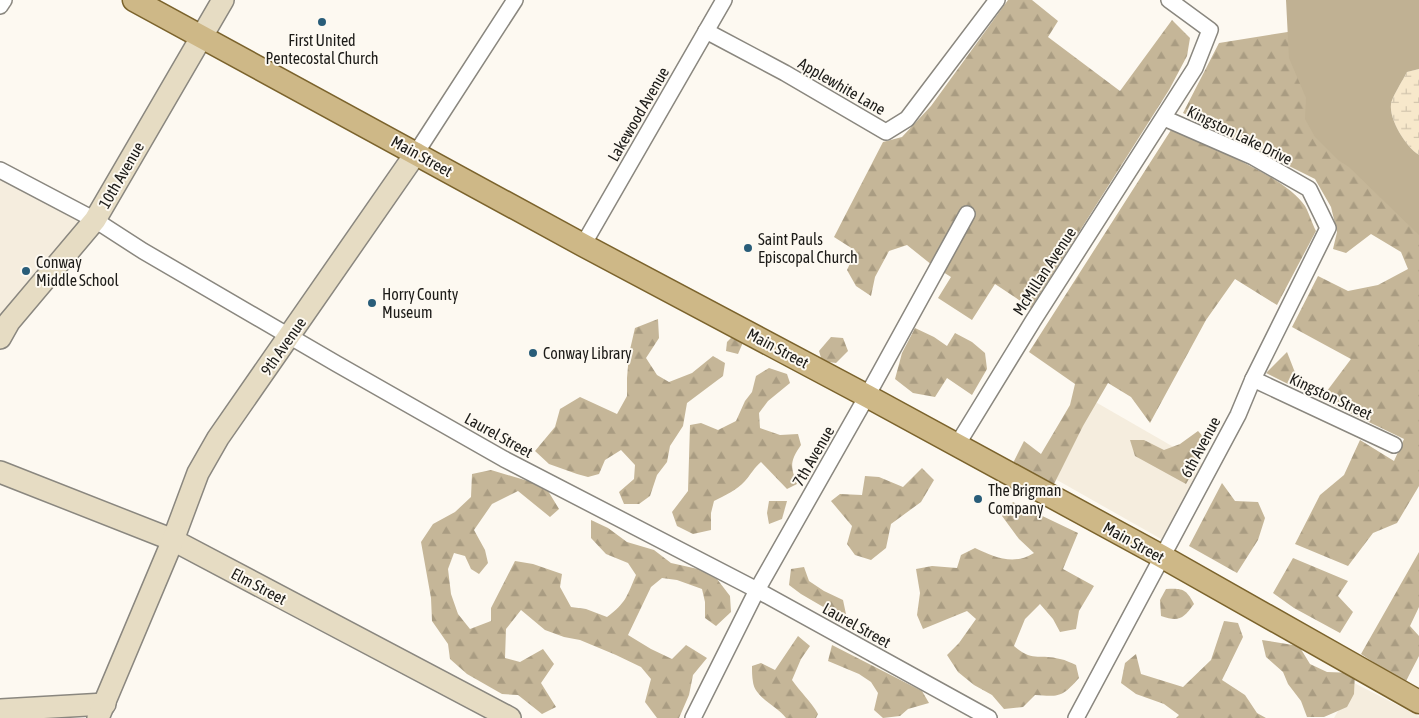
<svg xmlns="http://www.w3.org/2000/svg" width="1419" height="718" viewBox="0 0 1419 718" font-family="'Asap Condensed',sans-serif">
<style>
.built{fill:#f5edde}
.forest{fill:url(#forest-firs)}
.wetland{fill:url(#wetland-marsh)}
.water{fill:#c0b193}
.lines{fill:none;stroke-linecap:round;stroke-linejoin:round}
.street-casing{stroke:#8a877f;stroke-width:18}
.secondary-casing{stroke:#8a877f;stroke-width:24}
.primary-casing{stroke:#7b632c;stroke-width:25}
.street{stroke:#fff;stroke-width:15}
.secondary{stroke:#e6dcc3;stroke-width:21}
.primary{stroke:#ceb887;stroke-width:22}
.poi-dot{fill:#295d79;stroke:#fdf9f1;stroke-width:2}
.labels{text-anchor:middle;stroke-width:4;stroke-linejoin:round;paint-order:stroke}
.poi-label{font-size:16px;fill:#1d1c19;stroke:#fdf9f1;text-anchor:start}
.street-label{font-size:16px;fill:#1d1c19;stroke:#fdf9f1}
</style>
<defs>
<pattern id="forest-firs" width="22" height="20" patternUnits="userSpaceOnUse" patternTransform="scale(1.25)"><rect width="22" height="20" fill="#c5b698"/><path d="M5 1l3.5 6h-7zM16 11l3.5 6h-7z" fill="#a99c82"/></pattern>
<pattern id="wetland-marsh" width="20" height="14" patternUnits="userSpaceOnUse" patternTransform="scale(1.25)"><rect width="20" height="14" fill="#f7e8cb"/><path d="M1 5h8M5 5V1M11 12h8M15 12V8" fill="none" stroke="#d3c6ae"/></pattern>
</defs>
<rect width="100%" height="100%" fill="#fdf9f1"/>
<g class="built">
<path d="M0,169L95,220L0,338Z"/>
<path d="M1092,400L1217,472L1177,548L1050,476Z"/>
<path d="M1354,683L1419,716V718H1334Z"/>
</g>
<g class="forest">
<path d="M1008,0H1032L1058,21L1048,37L1120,91L1172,20L1190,38L1187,56L1169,90L1031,308L995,284L972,320L938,298L951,277L932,265L907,245L889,251L875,277L871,296L856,286L847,270L856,251L834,237L883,142L902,137L931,106Z"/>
<path d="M1294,31L1419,219V486L1397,523L1373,533L1348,566L1295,544L1320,495L1344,475L1360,440L1394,461L1404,439L1321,399L1351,359L1292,327L1318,276L1348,291L1378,285L1408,269L1401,252L1371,234L1346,253L1333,249L1337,232L1331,207L1315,179L1183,113L1219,43Z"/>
<path d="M1171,130C1206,146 1284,175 1305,206C1309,213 1312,223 1316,231L1277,305L1235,279L1206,320L1150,423L1131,397L1108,383L1083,426L1054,484L1013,463L1024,441L1041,454L1070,405L1075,384L1029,352Z"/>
<path d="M658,319L659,338L646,358L657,375L669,382L692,373L713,356L725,363L723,376L687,403L683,426L670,446L667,462L657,475L650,496L639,504H624L619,492L634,479L635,465L621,450L605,460L599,474L588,477L577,474L549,464L535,451L555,427L560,409L580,397L617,414L627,396V378L629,354L635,328Z"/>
<path d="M915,328L934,337L947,346L955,333L972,342L985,353L987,369L972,395L947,378L935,397L913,393L895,379L902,353Z"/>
<path d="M734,335L744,340L738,354L726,351L727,342Z"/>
<path d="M831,337L843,338L848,351L836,363L822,361L819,351Z"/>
<path d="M1287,352L1296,375V388L1266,373Z"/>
<path d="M769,368L787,374L790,383L768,401L759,413L760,428L780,435L798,434L801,445C790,461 790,466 797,484L787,489L761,462C754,468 751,474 745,481C737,490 724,496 714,501L711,513V530L693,534L677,526L672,512L688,491L690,425L701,423L718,430L736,421L745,401L752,392L756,376Z"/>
<path d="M1198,431L1209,443L1186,484L1135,456L1130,440H1144L1164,450L1180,444Z"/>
<path d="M922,468L934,480L921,502L891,524L886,548L871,560L855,555L847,544L852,526L831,501L840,494L862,495L865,476L879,477L903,487Z"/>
<path d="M491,470L545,486L559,509L550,517L518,491L492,504L474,530L485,550L488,563L479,574L471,569L465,556L454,553L448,569L451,594L458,614L470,629L491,621V608L515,561L533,564L562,574L560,587L571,607L586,609L607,617C626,603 627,596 636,575L628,563L606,554L591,538V520L608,528L627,542L654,550L671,563L698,569L717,579L730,596L731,612L716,626L705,618V602L702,589L677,580L662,578L651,587L628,635L651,649L672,659L686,645L707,658L693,675L689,695L679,718H657L645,702L651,679L641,667L616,655L580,640L564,637L545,630L521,610L506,629L505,658L520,662L543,649L554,664L541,683L556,707L542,714L518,695L502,694L467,674L450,659L448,644L432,621L431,598L421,542L433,524L455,512L471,497L472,474Z"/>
<path d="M1222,483L1235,501L1258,502L1265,518L1258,540L1237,573L1189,546Z"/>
<path d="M769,501H787L782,519L769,524L767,513Z"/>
<path d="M1013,502L1078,533L1063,569L1094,586L1079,611L1076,629L1060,632L1053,619L1040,604L1025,619L1014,646C1034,663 1040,653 1060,659C1066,660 1071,663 1076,665L1079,678C1062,697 1060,697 1035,695L1023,707L1004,709L992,695L974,685L958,672L947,655L959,643L976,619L967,611L923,629L917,615L920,593L916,569L932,566L957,568L961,555L975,548C995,557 1013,566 1034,553L1019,539L1002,516Z"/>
<path d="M1419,552V607L1410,626L1419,636V656L1405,683L1361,654Z"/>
<path d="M1293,558L1348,581L1338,596L1353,612L1340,633L1294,608L1273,593Z"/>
<path d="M804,567L809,581L824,591L843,600L847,619L836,621L825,608L801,594L789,585L791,569Z"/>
<path d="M1166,589C1183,588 1186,589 1194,604C1183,619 1179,622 1161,616L1160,600Z"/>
<path d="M1224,621L1238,623L1243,637L1222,680L1245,695L1257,713L1266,718H1176L1179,715L1164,704L1136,694L1121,683L1125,663L1136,654L1141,674L1183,687L1211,660Z"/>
<path d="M798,636L810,646L801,659L792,680C800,692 811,701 818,714L816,718H786C777,706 755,698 753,682C752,677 752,671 752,666L761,663L775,670Z"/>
<path d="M1262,640L1299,646L1310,664L1327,672L1355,673L1354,694L1347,707L1324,717H1307L1301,701L1288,684L1283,672L1266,657Z"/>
<path d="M832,645L922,691L929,703L908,709L900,716L883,718L874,710L878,693L871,682L859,674L828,661Z"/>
</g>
<path class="wetland" d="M1419,69V155C1406,147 1389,120 1391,104C1392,97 1403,80 1407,72Z"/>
<path class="water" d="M1286,0H1419V69L1407,72C1403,80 1392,97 1391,104C1389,120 1406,147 1419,155V235L1349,167L1338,160L1315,137L1305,119L1306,98L1289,58Z"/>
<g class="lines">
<defs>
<g id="street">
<path d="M0,6L4,0"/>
<path d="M706,31L785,73L886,132L907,119L997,0"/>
<path d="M416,153L515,0"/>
<path d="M0,170L95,220L143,251L337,364L504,459L757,590L989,718"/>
<path d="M583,245L724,0"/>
<path d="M1253,379L1394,445"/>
<path d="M957,445L1033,321L1195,68L1210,30L1169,0"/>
<path d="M693,718L757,590L867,396L967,214"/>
<path d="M1076,718L1238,415L1253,379L1328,228L1309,189L1253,157L1164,118"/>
</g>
<g id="secondary">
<path d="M0,338L9,322L95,220L223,0"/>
<path d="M0,472L173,540L510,718"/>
<path d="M0,710L105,704"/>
<path d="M98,718L173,540L198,473L218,438L416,153"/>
</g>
<path id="primary" d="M134,0L583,245L867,396L1161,556L1419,702"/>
</defs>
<use href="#street" class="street-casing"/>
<use href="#secondary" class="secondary-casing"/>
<use href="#primary" class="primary-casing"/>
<use href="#street" class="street"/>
<use href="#secondary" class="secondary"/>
<use href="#primary" class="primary"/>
</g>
<g class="poi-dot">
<circle cx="322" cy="22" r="5"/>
<circle cx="748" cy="248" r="5"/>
<circle cx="26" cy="271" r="5"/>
<circle cx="372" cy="303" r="5"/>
<circle cx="533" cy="353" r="5"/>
<circle cx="978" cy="499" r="5"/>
</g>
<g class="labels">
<g class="poi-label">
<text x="322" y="46" text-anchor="middle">First United<tspan x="322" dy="18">Pentecostal Church</tspan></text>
<text x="758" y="245">Saint Pauls<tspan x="758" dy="18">Episcopal Church</tspan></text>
<text x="36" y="268">Conway<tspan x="36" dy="18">Middle School</tspan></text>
<text x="382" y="300">Horry County<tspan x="382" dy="18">Museum</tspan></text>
<text x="543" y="359">Conway Library</text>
<text x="988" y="496">The Brigman<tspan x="988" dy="18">Company</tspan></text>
</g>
<g class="street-label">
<text transform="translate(842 86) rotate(30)" y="6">Applewhite Lane</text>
<text transform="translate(638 114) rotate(-60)" y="6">Lakewood Avenue</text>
<text transform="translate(1240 135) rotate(26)" y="6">Kingston Lake Drive</text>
<text transform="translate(422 156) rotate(29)" y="6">Main Street</text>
<text transform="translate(121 175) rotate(-60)" y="6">10th Avenue</text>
<text transform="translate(1044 271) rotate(-57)" y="6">McMillan Avenue</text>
<text transform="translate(283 346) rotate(-55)" y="6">9th Avenue</text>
<text transform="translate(778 348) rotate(28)" y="6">Main Street</text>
<text transform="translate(1331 396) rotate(25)" y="6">Kingston Street</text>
<text transform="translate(499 435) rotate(29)" y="6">Laurel Street</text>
<text transform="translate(1200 447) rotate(-62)" y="6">6th Avenue</text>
<text transform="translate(813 456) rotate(-60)" y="6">7th Avenue</text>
<text transform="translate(1134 542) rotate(29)" y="6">Main Street</text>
<text transform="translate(259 586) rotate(28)" y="6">Elm Street</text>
<text transform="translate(857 625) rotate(29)" y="6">Laurel Street</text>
</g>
</g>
</svg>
